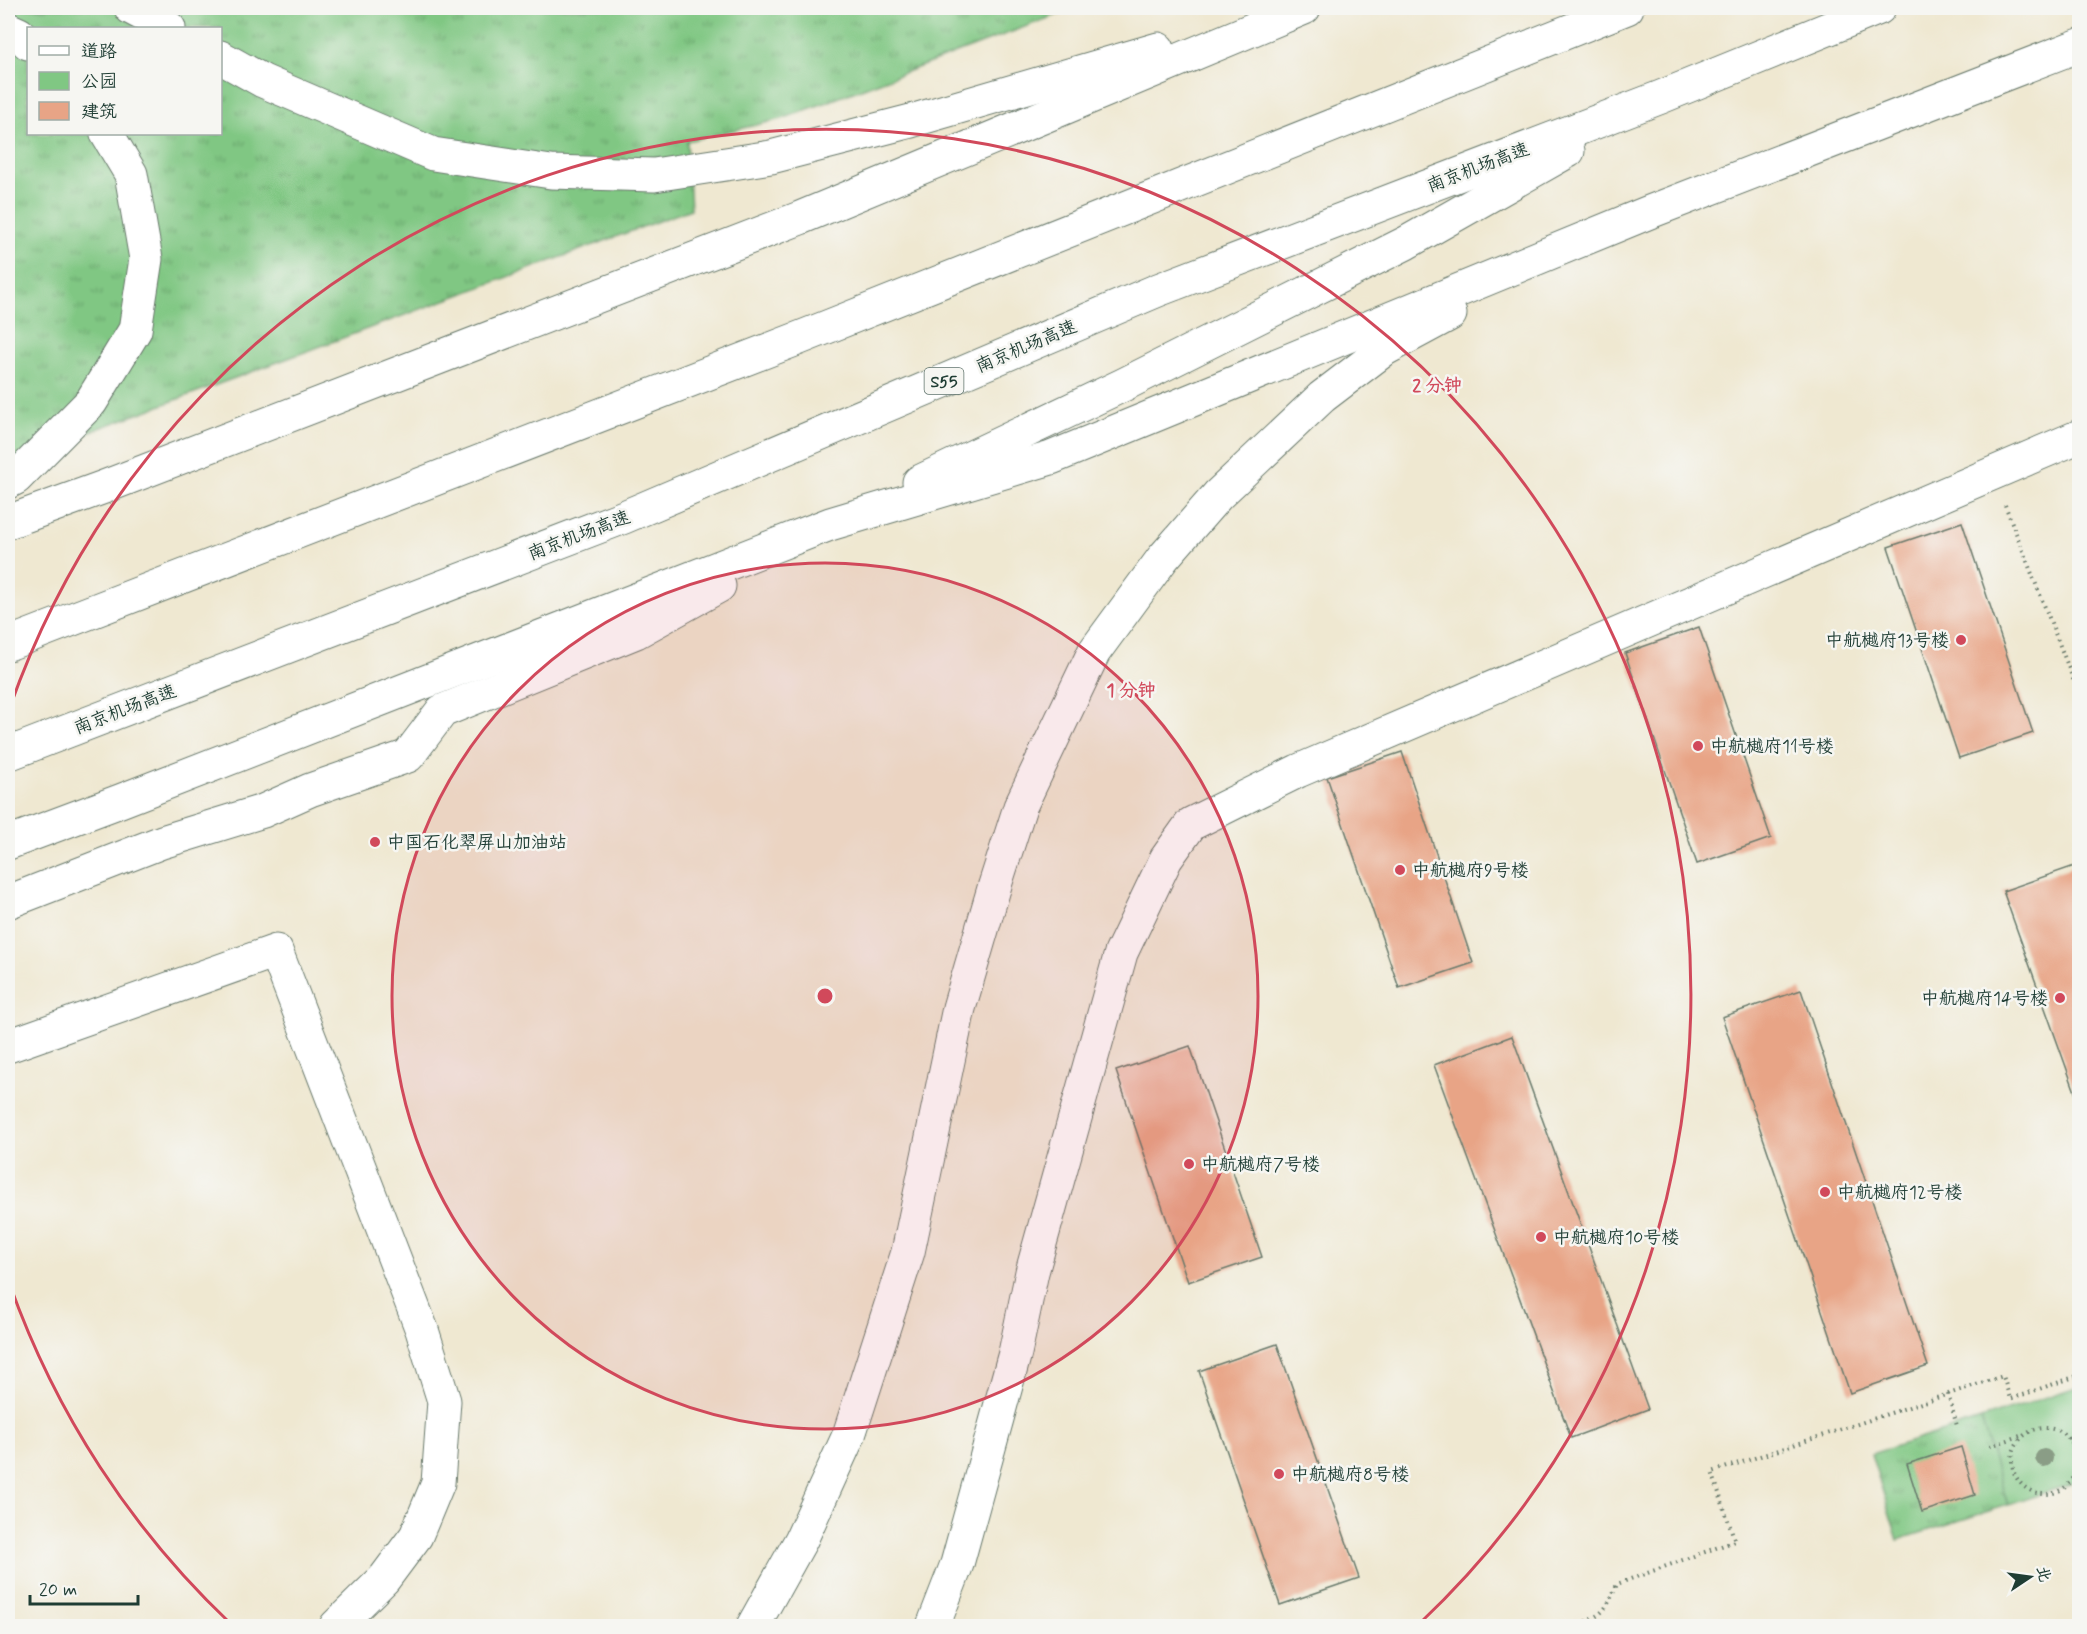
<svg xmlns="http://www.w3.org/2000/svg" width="2087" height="1634" viewBox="0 0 2087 1634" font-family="Mynerve,'LXGW WenKai TC',sans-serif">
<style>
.grass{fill:url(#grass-tufts);stroke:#50825c;stroke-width:1.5;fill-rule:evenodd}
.park{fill:#80c783;stroke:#50825c;stroke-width:1.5}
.building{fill:#e8a486}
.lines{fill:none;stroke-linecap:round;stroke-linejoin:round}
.minor-casing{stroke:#68796b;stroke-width:35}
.highway-casing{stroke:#68796b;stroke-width:35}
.path{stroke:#68796b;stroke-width:4;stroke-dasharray:1.5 4.5;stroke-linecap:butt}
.minor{stroke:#fff;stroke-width:33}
.highway{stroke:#fff;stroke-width:33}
.tree{fill:#8a9d86}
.ring{fill:none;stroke:#d1495b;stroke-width:3}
.poi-dot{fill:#d1495b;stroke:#f6f6f2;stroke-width:2}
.labels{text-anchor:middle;stroke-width:5;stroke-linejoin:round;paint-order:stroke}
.shield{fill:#f6f6f2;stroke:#60746d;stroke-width:1.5}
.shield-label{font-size:16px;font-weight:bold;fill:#1f3d34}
.street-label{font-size:18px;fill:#1f3d34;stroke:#f6f6f2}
.poi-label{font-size:18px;fill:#1f3d34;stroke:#f6f6f2;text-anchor:start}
.centre{fill:#d1495b;stroke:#f6f6f2;stroke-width:3}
.ring-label{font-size:18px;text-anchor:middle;font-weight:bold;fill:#d1495b;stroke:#f6f6f2;stroke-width:5;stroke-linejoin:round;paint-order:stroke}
</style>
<defs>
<pattern id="grass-tufts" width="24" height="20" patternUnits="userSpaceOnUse" patternTransform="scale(1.5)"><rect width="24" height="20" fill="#80c783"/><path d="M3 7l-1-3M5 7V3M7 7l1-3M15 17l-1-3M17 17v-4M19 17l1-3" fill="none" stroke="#68a36c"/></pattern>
</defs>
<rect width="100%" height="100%" fill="#f6f6f2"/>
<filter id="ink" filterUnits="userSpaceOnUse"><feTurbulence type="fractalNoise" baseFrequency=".0167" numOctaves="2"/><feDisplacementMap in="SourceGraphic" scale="12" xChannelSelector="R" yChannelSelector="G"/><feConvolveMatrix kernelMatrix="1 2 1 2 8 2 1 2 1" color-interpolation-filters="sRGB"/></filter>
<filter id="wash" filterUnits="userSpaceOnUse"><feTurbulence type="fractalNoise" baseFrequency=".008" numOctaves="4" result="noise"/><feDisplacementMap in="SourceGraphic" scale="24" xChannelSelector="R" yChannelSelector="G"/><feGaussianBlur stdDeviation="1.35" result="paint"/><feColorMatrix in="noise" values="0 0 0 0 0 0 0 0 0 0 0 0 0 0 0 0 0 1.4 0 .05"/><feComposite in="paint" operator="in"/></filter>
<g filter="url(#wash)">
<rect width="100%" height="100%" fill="#efe8d1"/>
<g class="grass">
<path d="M8,8H1075L782,119L687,141L691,209L8,462ZM28,28H220V134H28Z"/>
<path d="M1981,1419L2008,1505L1898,1540L1871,1454Z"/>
</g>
<path class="park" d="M2079,1386V1481L2008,1505L1981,1419Z"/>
<g id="blocks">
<g class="building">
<path d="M1962,522L2033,733L1959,758L1888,547Z"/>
<path d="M1699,627L1771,838L1697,864L1625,653Z"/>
<path d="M1402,752L1473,963L1399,988L1327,777Z"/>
<path d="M2080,864V1103H2079L2003,891Z"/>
<path d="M1801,990L1928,1366L1850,1393L1722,1017Z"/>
<path d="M1512,1036L1648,1409L1571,1438L1434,1065Z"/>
<path d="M1190,1046L1262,1257L1188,1282L1116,1071Z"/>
<path d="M1277,1344L1359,1578L1280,1605L1199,1371Z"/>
<path d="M1961,1447L1975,1495L1922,1512L1907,1464Z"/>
</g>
</g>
</g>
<g filter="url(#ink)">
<use href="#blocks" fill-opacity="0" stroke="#68796b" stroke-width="1.5"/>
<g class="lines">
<defs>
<g id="minor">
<path d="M8,1046L276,951L422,1330L444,1401L438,1483L416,1536L384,1579L336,1626"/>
<path d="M933,1626L957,1564L1015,1353L1032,1272L1121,953L1166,859L1191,824L1298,771L2080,436"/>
</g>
<g id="highway">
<path d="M131,8L169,28"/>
<path d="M8,29L19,34L28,43"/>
<path d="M220,57L263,81L433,154L551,172L654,175L771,157L911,121L1158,49"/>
<path d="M8,482L16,478L91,402L135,330L146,259L131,174L107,134"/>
<path d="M919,482L1123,385L1406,243L1568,151"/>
<path d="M8,522L104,487L800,218L1304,8"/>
<path d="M8,644L797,339L1627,8"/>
<path d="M8,754L624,517L1158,290L1661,97L1879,8"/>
<path d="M8,843L120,801L830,524L1051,458L1647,213L2080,45"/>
<path d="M8,902L162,842L263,811L310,790L408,756L442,711L636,632L719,586"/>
<path d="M753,1626L801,1540L849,1435L908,1252L959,1008L995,885L1020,807L1094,652L1163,558L1218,495L1322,397L1385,349L1450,314"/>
</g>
</defs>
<use href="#minor" class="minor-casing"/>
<use href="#highway" class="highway-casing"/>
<g class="path">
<path d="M2005,505L2080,697"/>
<path d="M1948,1394L1957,1426"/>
<circle cx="2045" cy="1461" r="33"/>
<path d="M2068,1438L2080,1434"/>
<path d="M1990,1446L2023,1435"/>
<path d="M1574,1626C1603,1615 1605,1613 1617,1584L1735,1541L1712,1472L2003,1376L2010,1399L2080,1375"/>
</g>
<use href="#minor" class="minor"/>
<use href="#highway" class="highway"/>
</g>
<circle class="tree" cx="2044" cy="1458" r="9"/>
</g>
<circle cx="825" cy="996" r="433" fill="#d1495b" fill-opacity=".12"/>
<g class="ring">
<circle cx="825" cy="996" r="433"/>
<path d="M230 1623A865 865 0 0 1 10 1285M10 707A865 865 0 1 1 1420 1623"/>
</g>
<g class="poi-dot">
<circle cx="1961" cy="640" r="6"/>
<circle cx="1698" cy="746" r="6"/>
<circle cx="375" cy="842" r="6"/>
<circle cx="1400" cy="870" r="6"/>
<circle cx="2060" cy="998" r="6"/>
<circle cx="1189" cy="1164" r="6"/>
<circle cx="1825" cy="1192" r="6"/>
<circle cx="1541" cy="1237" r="6"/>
<circle cx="1279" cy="1474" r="6"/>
</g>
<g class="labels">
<rect class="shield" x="924.5" y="368" width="39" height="26" rx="4.5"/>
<g class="shield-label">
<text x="944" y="387">S55</text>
</g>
<g class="street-label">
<text transform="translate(1478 167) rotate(-21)" y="6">南京机场高速</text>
<text transform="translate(1026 346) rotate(-23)" y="6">南京机场高速</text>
<text transform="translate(579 535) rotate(-21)" y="6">南京机场高速</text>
<text transform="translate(125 709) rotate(-21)" y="6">南京机场高速</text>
</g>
<g class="poi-label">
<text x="1949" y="646" text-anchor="end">中航樾府13号楼</text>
<text x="1710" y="752">中航樾府11号楼</text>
<text x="387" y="848">中国石化翠屏山加油站</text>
<text x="1412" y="876">中航樾府9号楼</text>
<text x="2048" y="1004" text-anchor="end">中航樾府14号楼</text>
<text x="1201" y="1170">中航樾府7号楼</text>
<text x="1837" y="1198">中航樾府12号楼</text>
<text x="1553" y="1243">中航樾府10号楼</text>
<text x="1291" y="1480">中航樾府8号楼</text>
</g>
</g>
<circle cx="825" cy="996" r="9" class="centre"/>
<g class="ring-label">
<text x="1437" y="391">2 分钟</text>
<text x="1131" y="696">1 分钟</text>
</g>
<rect width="2087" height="1634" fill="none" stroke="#f6f6f2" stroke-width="30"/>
<rect x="27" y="27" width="195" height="108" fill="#f6f6f2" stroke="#a0aca6" stroke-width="1.5"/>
<rect x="39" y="46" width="30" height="9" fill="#ffffff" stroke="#a0aca6" stroke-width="1.5"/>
<text x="81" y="57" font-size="18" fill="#1f3d34">道路</text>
<rect x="39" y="72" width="30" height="18" fill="#80c783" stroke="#a0aca6" stroke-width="1.5"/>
<text x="81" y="87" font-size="18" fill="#1f3d34">公园</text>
<rect x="39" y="102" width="30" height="18" fill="#e8a486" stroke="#a0aca6" stroke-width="1.5"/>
<text x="81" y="117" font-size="18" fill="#1f3d34">建筑</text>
<g transform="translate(2030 1577) rotate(77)" stroke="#f6f6f2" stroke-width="4.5" paint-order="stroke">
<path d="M0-4.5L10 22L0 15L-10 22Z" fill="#1f3d34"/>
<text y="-9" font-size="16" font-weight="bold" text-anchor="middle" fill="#1f3d34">北</text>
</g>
<path d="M30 1595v9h108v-9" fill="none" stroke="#1f3d34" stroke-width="3"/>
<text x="39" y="1595" font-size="18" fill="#1f3d34" stroke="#f6f6f2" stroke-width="4.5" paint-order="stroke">20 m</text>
</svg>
